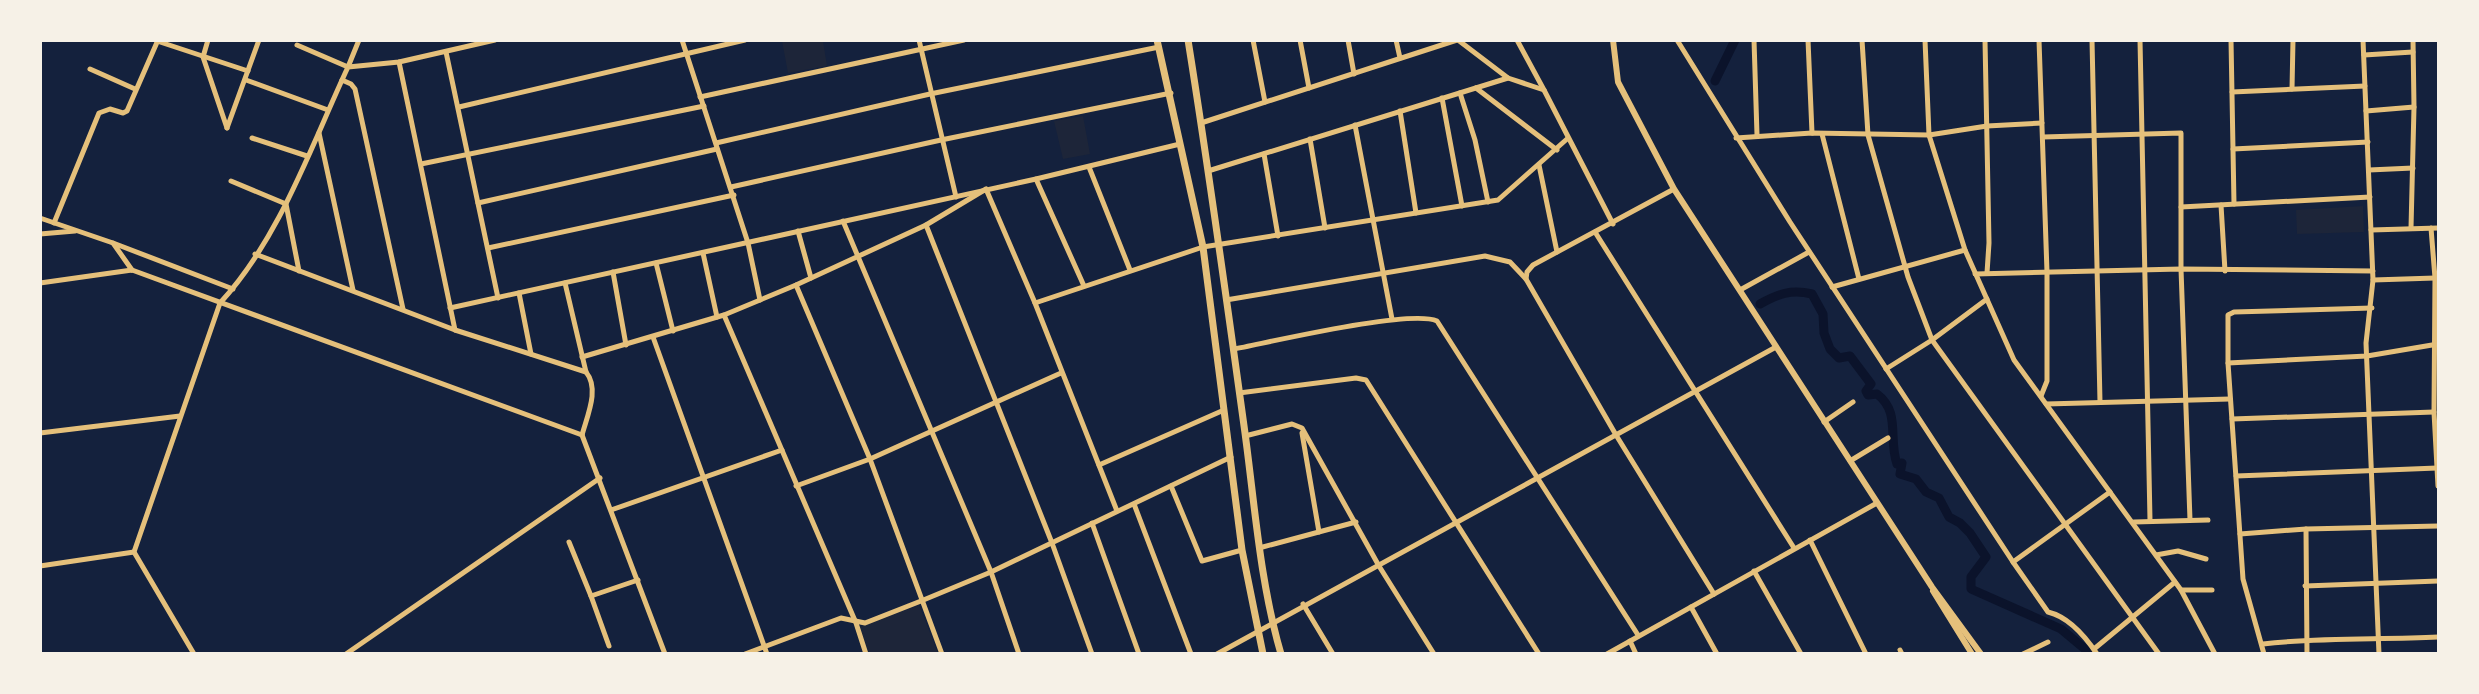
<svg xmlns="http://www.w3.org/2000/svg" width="2479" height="694" font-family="Barlow,sans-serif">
<rect width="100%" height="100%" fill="#14213d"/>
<g fill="#1d2539">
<polygon points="782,41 823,41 827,66 788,73"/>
<polygon points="1083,116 1090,154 1063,159 1054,121"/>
<polygon points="2363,206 2364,232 2297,234 2296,210"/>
<polygon points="919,605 938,653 869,653 860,627"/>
</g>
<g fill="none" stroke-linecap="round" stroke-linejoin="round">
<g stroke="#0b132b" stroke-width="9">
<polyline points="1715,81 1735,40"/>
<path d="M1760,304c18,-10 31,-15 52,-10l11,20 1,19 6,16 9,9 11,-2 21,28 -5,7 2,4 9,-1c24,18 11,45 20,70l5,-1 -2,11 16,5 10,13 13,6 10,19 11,6 10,10 16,24 -15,20v12l90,40 30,25"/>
</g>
<g stroke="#e5c07b" stroke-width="5">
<polyline points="208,40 203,57 227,128"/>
<polyline points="682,40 748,243 760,300"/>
<polyline points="919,40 956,197"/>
<polyline points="1253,40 1265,102"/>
<polyline points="1300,40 1309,88"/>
<polyline points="1348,40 1354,74"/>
<polyline points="1396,40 1400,58"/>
<polyline points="1458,40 1508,78 1544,90 1613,224"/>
<polyline points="1517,40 1544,90"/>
<path d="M1677,40l113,182 223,340 35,50c21,5 37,24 49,42"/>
<polyline points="1754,40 1757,135"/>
<polyline points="1808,40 1812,133"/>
<polyline points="1862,40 1868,135 1908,277 1932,340 2159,654"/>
<polyline points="1925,40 1929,135 1965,250 2014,360 2181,590 2215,654"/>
<polyline points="1985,40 1989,243 1987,273"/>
<polyline points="2039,40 2047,272 2047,381 2041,396"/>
<polyline points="2092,40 2100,402"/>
<polyline points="2140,40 2150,520"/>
<polyline points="2231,40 2234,204"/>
<polyline points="2363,40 2373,280 2366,343 2379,654"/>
<polyline points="157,41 248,71"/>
<polyline points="297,45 348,67 359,40"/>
<polyline points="446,52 498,298"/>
<polyline points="2364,55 2413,52"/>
<polyline points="399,62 455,330"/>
<polyline points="90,69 135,89"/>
<polyline points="246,80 328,110"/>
<polyline points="342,80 351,84 355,89 403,309"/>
<polyline points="1476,88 1557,150"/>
<polyline points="2292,89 2293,40"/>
<polyline points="2232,92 2365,86"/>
<polyline points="1460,93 1475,140 1488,202"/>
<polyline points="700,97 964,40"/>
<polyline points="1442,98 1462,206"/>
<polyline points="459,107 745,40"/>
<polyline points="1400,111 1416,213"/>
<polyline points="2366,111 2414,107"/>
<polyline points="1201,123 1457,40"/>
<polyline points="1355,125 1392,319"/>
<polyline points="227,128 259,40"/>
<polyline points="319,133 353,290"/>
<polyline points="1822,134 1859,279"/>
<polyline points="2043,137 2181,133 2181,269 2190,520"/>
<polyline points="252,138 307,156"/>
<polyline points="1736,138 1812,133 1929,135 1987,126 2042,123"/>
<polyline points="1310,139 1325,228"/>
<polyline points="716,143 930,94 1159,47"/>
<polyline points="2233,149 2368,142"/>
<polyline points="1264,154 1278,236"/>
<polyline points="421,164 704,106"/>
<polyline points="1539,165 1557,252"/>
<polyline points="1089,167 1130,270"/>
<polyline points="2369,170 2413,168"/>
<polyline points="1208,171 1508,78"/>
<polyline points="1036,179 1084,286"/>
<polyline points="231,181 286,204 299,271"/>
<polyline points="731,187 941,140 1171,93"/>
<polyline points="478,203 717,149"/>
<polyline points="2221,205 2225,271"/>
<polyline points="2181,207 2370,197"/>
<polyline points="40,218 113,243 132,270"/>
<polyline points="843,221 991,572 1019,654"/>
<polyline points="54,223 99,113 110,109 123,113 127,111 158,40"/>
<polyline points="2411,228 2414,107 2413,40"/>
<polyline points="2431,228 2435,278 2434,412 2438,486"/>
<polyline points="2371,230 2438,228"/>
<polyline points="798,231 811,278"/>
<polyline points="1595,232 1794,548"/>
<polyline points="40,234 75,231"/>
<polyline points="113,243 233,289"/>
<polyline points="488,248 734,195"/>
<polyline points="703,253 717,317"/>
<polyline points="255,254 455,330 586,372"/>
<polyline points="656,263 673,331"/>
<polyline points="613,272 626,345"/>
<polyline points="1975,274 2181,269 2373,271"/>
<polyline points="1526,279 1527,272 1533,265 1674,189"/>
<polyline points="2373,280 2435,278"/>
<polyline points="40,283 132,270 582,435"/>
<path d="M565,283l21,89c14,17 1,44 -4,63"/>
<polyline points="796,285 870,459 942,654"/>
<polyline points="1832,287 1965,250"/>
<polyline points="1740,290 1809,252"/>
<polyline points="519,293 531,354"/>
<polyline points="1226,300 1485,256 1510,262 1526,279 1616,435 1714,594"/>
<polyline points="1035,303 1203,247 1498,200 1567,139"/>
<polyline points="450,308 1036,179 1180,144"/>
<polyline points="724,315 856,623 866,654"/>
<polyline points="653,337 767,654"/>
<path d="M1234,349c37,-7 176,-40 203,-28l201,314"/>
<polyline points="582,357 724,315 796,285 926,225"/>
<polyline points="2228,363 2367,356 2438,344"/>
<polyline points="1886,369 1932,340 1987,299"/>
<polyline points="1239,393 1356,378 1366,380 1539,654"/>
<polyline points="2046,404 2230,399"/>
<polyline points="2232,419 2434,412"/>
<polyline points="1824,422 1853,402"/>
<polyline points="40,433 180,416"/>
<polyline points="1302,433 1319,532"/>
<polyline points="582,435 665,654"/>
<polyline points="1245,436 1292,424 1302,428 1379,566 1434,654"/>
<polyline points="1850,461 1888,438"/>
<polyline points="1099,465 1224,410"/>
<polyline points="2236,476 2437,468"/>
<polyline points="796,486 870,459 1061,373"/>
<polyline points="1171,486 1202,561 1242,550"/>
<polyline points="1134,504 1191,654"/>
<polyline points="611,510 782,450"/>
<polyline points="2134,522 2208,520"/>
<polyline points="1092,523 1139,654"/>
<polyline points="2306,529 2307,654"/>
<polyline points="2240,534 2306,529 2438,526"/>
<polyline points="1810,540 1866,654"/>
<polyline points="569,542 591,596"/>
<polyline points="1259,548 1356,522"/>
<polyline points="2156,555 2178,551 2206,559"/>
<polyline points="2013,562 2110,492"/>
<polyline points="40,566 134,552"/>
<polyline points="1754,571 1801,654"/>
<polyline points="2305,586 2438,581"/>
<polyline points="2181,590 2212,590"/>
<polyline points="1303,604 1333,654"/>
<polyline points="1691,607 1717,654"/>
<polyline points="1630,641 1636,654"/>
<path d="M2263,644c58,-7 117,-4 175,-7"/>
<polyline points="609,646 591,596 638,580"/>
<polyline points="2094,649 2175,582"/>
<polyline points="1900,650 1902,654"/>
<path d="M194,654l-60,-102 86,-249c60,-65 91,-157 128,-236l51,-5 96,-22"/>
<polyline points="346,654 600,478"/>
<polyline points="745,654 841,618 865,623 921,601 991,572 1231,457"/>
<polyline points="1092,654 1052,543 926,225 986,189 1035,303 1117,511"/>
<polyline points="1217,654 1776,347"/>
<polyline points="1607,654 1877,503"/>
<polyline points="2023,654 2048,642"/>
<polyline points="2264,654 2243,579 2228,363 2228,315 2234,312 2372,308"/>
</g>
<g stroke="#e5c07b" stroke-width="6">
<polyline points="1613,40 1618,82 1674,189 1932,587 1981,654"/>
<polyline points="1933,591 1972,654"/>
</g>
<g stroke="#e5c07b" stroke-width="7">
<polyline points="1157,40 1203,247 1242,550 1263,654"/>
<path d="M1188,40c21,131 39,262 57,393 10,74 15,149 36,221"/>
</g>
</g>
<rect width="2479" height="694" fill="none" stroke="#f6f1e7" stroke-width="84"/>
</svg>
